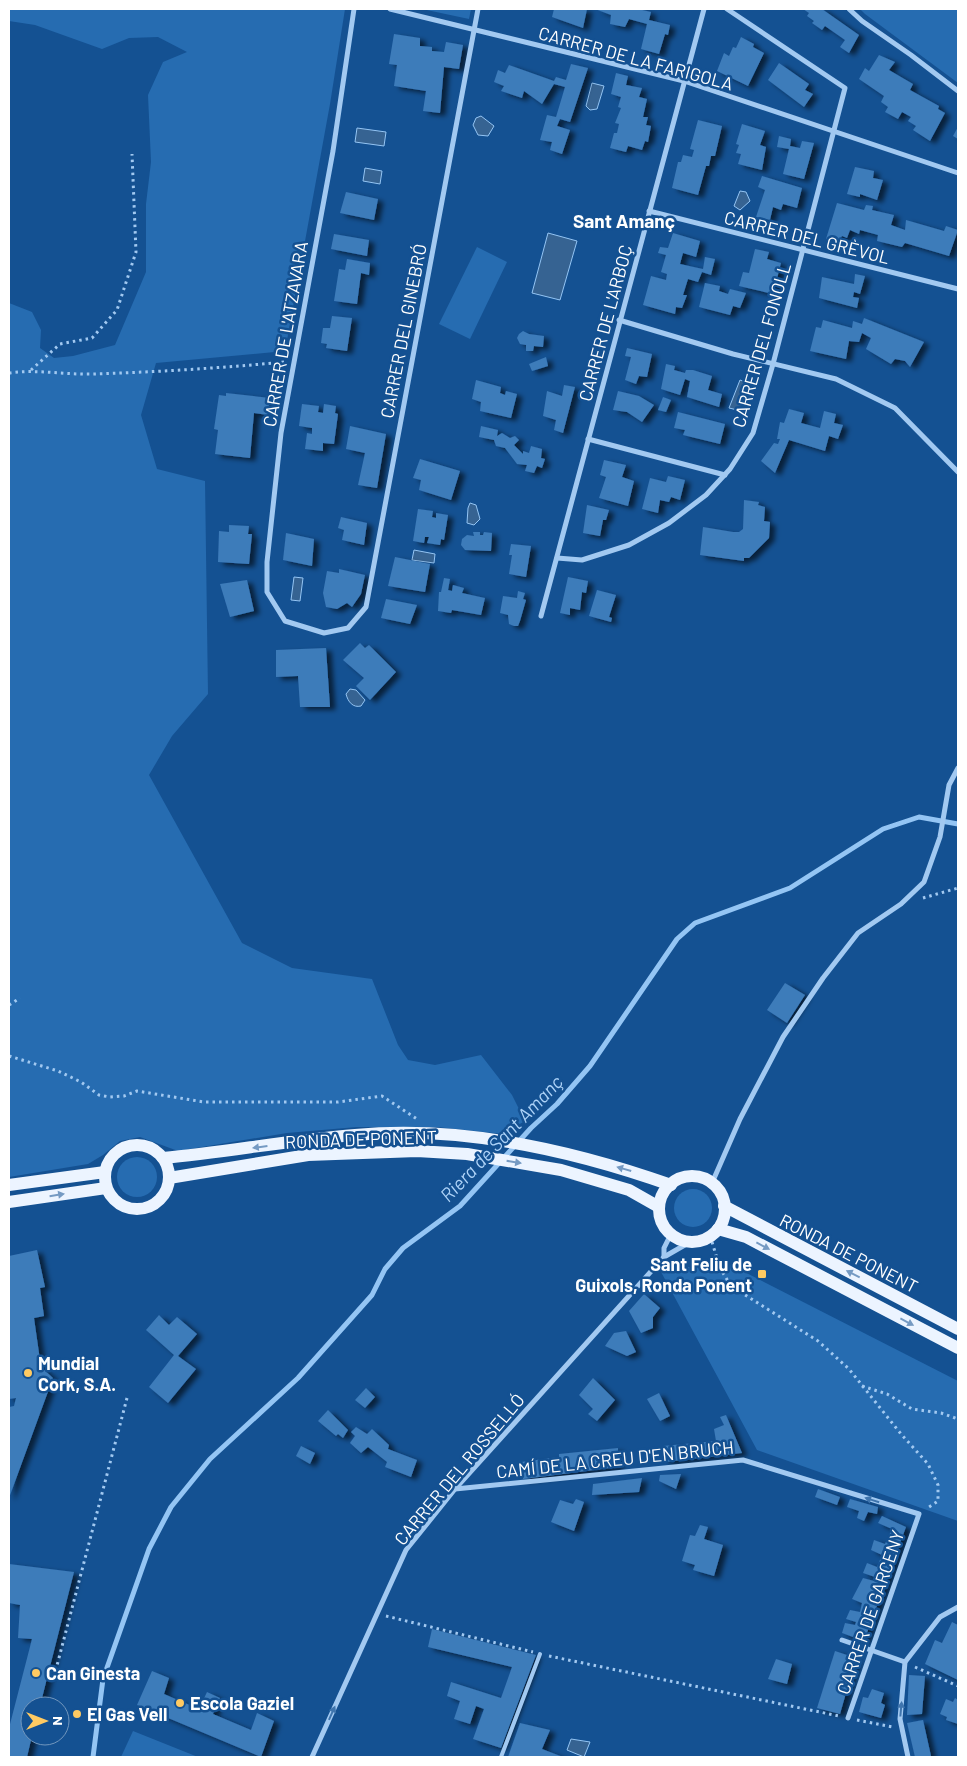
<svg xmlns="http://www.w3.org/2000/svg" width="967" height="1766" font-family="Barlow,sans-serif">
<defs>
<filter id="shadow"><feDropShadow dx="5.5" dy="3" stdDeviation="2.5" flood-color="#0009"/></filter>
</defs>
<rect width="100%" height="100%" fill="#145192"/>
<g fill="#266cb1">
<polygon points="9,9 345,9 330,104 285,351 156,363 141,415 157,469 205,481 208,694 172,736 149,775 242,943 292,968 372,979 398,1045 408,1060 435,1065 481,1055 512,1095 525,1121 503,1134 437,1127 357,1127 287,1133 178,1151 140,1137 120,1141 103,1155 88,1164 9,1177 9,303 32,312 41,330 40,348 54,358 73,356 115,345 146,272 146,204 151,162 148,95 163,62 187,52 158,37 129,38 102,49 35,25 9,21"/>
<polygon points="422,9 471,9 469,19"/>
<polygon points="860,9 958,9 958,83 865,14"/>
<polygon points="477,247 507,262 470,339 439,324"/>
<circle cx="137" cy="1177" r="20"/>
<circle cx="693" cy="1208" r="19"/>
<path d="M723,1261l235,120v140l-201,-71 -97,-180 6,-6c21,6 36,2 57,-3z"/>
<polygon points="133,1731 198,1757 121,1757"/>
</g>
<g fill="#366392" stroke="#94c5f4">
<polygon points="592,83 604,86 597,109 590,110 586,106"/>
<polygon points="481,116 494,126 488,136 478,135 473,125 476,118"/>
<polygon points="357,128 386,132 384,146 355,142"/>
<polygon points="365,168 382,171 380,184 363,181"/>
<polygon points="740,191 746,192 750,201 740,210 734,206"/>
<polygon points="548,233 577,241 560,300 532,293"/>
<polygon points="740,380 750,384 746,412 729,408"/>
<polygon points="470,503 476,505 480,519 474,525 467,523 468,508"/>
<polygon points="414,550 435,554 434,563 412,560"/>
<polygon points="294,577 303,578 300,601 291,600"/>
<path d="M350,689l6,1 9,10 -4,6c-8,2 -13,-4 -15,-12z"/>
<polygon points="571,1739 590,1742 584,1757 567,1750"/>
</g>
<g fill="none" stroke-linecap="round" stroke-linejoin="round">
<polyline stroke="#94c5f4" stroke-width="5" points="93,1757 103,1679 149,1549 171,1507 210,1459 298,1378 372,1295 385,1269 403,1248 460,1206 531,1128 557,1104 590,1066 677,939 695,923 790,888 883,829 919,817 958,824"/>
</g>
<g fill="#3d7bba" filter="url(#shadow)">
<polygon points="554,9 587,9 583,28 552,17"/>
<polygon points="595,9 638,9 651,12 649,20 670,25 668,35 665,34 659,54 641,49 647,24 629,19 625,27 610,24 611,15"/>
<polygon points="803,9 822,9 859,35 849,53 840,47 845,40 825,26 822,30 812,23 814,21 807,16 809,13"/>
<polygon points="394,34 420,38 420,46 432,47 432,51 444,52 446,42 463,45 459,69 444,67 440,113 423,111 426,91 394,86 397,65 389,64"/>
<polygon points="741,37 754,44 753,47 764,53 748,86 717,71 724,53 729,56 733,47 736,48"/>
<polygon points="879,55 895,62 889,70 913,84 910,90 939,106 938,109 945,113 930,141 913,130 916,126 908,121 911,117 902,112 898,119 885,112 888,107 881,102 884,96 859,79 865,68 869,71"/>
<polygon points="779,63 809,84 805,90 813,94 804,107 768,80"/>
<polygon points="571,64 588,68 570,122 560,119 557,126 570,130 562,154 550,150 552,142 540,140 547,115 556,117 565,87 554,84 542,104 524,91 522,98 501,91 504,86 494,82 498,70 505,73 509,65 554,81 556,77 566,80"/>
<polygon points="616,73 628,76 626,85 642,88 639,97 647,99 643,117 648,117 646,125 651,126 648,142 645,141 642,150 628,146 626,152 610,148 614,133 617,133 619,124 615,123 621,108 618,107 621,97 611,94"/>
<polygon points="698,120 722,126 715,156 711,156 709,166 706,166 698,195 672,188 678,162 681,162 683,155 692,157 694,150 690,149"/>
<polygon points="742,124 765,131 760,145 766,147 762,170 738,164 741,154 736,153 739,145 736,144"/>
<polygon points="958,127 958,139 953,136"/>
<polygon points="779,136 791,139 790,146 800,148 802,141 814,143 804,179 783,174 789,149 777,147"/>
<polygon points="855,167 874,171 873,178 883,180 877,200 860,194 860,197 847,194"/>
<polygon points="762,176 802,188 797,208 783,204 781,210 773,207 770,220 756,217 765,190 758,187"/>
<polygon points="346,192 378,199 374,220 340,213"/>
<polygon points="837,203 864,210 866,205 873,206 872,210 894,215 891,225 905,230 906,220 944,231 946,226 958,230 949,256 905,243 902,247 877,241 878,235 860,230 859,234 850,230 847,238 842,236 839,241 826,239"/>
<polygon points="673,233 700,241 696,257 683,253 680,264 703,269 705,257 715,259 711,275 702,272 698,282 688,279 683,295 687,295 682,308 676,307 675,314 643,305 651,276 666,280 667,274 661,272 666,255 658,253 660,247 668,248"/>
<polygon points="334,234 369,240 367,256 331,249"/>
<polygon points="755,249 769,252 767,259 781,263 773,294 739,286 743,272 749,273"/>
<polygon points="347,259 370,263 369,275 361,273 357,304 334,301 339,269 345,270"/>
<polygon points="855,274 865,276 860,294 854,292 853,297 859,298 857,308 819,298 822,277 854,284"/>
<polygon points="705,283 720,286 719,291 728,294 730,289 746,293 740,308 733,306 730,315 699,307"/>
<polygon points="332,316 352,318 347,351 326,348 327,344 321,343 323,328 330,328"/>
<polygon points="864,318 924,342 910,367 905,361 895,359 891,364 866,349 871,338 862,333 859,342 849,341 846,359 810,351 816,327 821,328 823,320 852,328 853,321 862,324"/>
<polygon points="523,331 529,334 544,336 543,347 534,346 533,351 526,351 526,345 520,344 517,338 519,334"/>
<polygon points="627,348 652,354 647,377 639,376 636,384 625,380 631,357 625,356"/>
<polygon points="546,357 548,366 532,371 529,364"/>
<polygon points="666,364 675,366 674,370 685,373 686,370 693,370 712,376 708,390 722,394 719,407 687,397 690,381 685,379 680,395 661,389"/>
<polygon points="476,380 501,387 500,393 505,395 506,391 517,394 511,418 480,411 481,402 472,399"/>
<polygon points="564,385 575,387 563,433 554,430 556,420 543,416 547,391 562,396"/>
<polygon points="618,391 639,396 654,405 642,422 627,412 613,410"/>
<polygon points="226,393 270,398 268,415 254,413 250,458 215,454 218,430 214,429 219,395 226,396"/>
<polygon points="663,397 671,400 666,412 658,410"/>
<polygon points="302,404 319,406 318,412 323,413 324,404 336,406 335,413 338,414 334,444 323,443 323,451 305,449 307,433 312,434 312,428 299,426"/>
<polygon points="789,409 804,413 801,423 820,428 824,411 836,414 834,423 843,425 838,439 829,436 825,451 789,440 775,473 761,461 774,443 778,444 780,439 777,439 780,422 784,423"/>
<polygon points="678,412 725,424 720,444 683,435 685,430 674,428"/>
<polygon points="350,426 386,434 377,488 358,485 365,453 346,449"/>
<polygon points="481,426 498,430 497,436 502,433 510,438 515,436 519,440 514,445 523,454 523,451 529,453 531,446 542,449 541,458 545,459 542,468 537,466 534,473 525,471 527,465 517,464 505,448 496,446 494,440 479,437"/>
<polygon points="420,459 460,471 451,500 419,490 421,480 413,478"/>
<polygon points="604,460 626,465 622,477 634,481 628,506 599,498 606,477 600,475"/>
<polygon points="668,476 685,480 680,500 671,497 669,502 660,500 658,513 642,509 650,478 666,482"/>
<polygon points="744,500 759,502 758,505 765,507 764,521 770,522 769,538 749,558 744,558 744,561 700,555 703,527 733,532 739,532 743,529"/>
<polygon points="587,505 609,510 606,520 603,520 600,536 583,533"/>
<polygon points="418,509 433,511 432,517 436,518 436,513 448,515 444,540 441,539 440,545 427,543 429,537 425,537 424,543 413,541"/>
<polygon points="341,517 367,523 364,545 342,540 344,530 338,528"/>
<polygon points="229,525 249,526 248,534 252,534 249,564 218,562 219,531 229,532"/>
<polygon points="473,532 480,532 480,535 483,535 484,532 492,533 491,551 465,550 461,545 462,539 467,535 474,536"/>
<polygon points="286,533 314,539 312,566 283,560"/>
<polygon points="511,544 531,546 526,577 509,574 512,555 509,555"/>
<polygon points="395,557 430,564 425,592 388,586"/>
<polygon points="339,569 365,575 361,594 352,607 347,603 337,609 326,607 323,593 327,571 339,573"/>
<polygon points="568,577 588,581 586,593 582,592 580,610 570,608 570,615 560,613"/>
<polygon points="444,578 450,579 448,590 452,591 453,585 464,588 462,593 485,598 481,615 452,610 451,613 438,611 439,592 441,592"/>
<polygon points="247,580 254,611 230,617 220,584"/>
<polygon points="597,590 616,595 609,617 612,618 611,622 589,616"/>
<polygon points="518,591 525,593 523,599 526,600 520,621 518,626 514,626 509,624 508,615 500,613 503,596 517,598"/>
<polygon points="386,599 417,605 410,624 381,618"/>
<polygon points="360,643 365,648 369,645 396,672 370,700 356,686 364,678 343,660"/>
<polygon points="326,648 330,707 300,707 298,676 276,677 276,650"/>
<polygon points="785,983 805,995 787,1023 767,1010"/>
<polygon points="37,1250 45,1287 40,1288 44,1316 34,1318 41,1367 53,1378 9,1498 9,1407 14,1406 16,1398 9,1399 9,1256"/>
<polygon points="644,1294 660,1308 653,1317 653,1328 641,1333 629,1311"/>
<polygon points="159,1315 169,1325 177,1317 197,1334 178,1356 196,1369 168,1403 149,1387 174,1355 146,1330"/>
<polygon points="626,1331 636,1352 627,1356 605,1346 614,1333"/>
<polygon points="593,1378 615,1400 597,1421 588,1414 593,1409 579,1395"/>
<polygon points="366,1388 375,1397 365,1408 355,1400"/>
<polygon points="659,1393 670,1416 660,1421 647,1399"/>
<polygon points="328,1410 348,1430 343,1438 338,1434 336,1436 318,1421"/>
<polygon points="726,1415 742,1453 665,1462 663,1446 716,1441 714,1429 724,1425 720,1417"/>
<polygon points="356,1427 367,1434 372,1429 389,1445 388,1449 417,1460 411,1477 385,1467 387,1462 368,1447 361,1453 350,1443 355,1436 351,1432"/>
<polygon points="301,1446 315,1453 310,1464 296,1456"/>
<polygon points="618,1448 618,1467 523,1479 521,1462 559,1457 559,1454"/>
<polygon points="681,1474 676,1489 659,1481 660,1475"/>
<polygon points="642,1478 639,1492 592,1495 593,1484"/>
<polygon points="818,1489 840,1497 837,1505 815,1497"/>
<polygon points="576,1499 584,1502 574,1531 551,1522 560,1500 573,1504"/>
<polygon points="850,1499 878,1507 877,1514 868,1512 864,1521 857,1518 859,1511 847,1507"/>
<polygon points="882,1516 906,1527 864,1641 842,1633 845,1623 855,1625 856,1622 846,1619 850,1610 860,1612 862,1603 852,1599 863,1578 874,1581 875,1577 863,1573 867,1563 877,1567 882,1555 871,1550 874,1540 885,1544 892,1529 878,1523"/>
<polygon points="700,1525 708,1527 704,1539 723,1545 714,1576 693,1570 695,1565 682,1561 690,1535 695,1536"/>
<polygon points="9,1564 74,1572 40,1706 30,1706 30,1736 32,1736 27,1757 9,1757 9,1728 32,1639 18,1638 20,1605 9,1603"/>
<polygon points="952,1622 958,1625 958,1680 925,1664 935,1640 942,1643"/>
<polygon points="432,1629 536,1655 501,1748 473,1739 484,1709 476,1706 470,1724 454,1719 460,1701 447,1696 451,1682 501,1698 512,1667 428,1647"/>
<polygon points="835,1651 856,1658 840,1714 817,1708"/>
<polygon points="776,1659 792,1664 787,1684 768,1679"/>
<polygon points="152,1671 169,1678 164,1694 199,1709 207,1692 220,1698 213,1714 251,1730 257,1713 274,1721 261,1757 137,1705"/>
<polygon points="909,1675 925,1676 922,1714 907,1715"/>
<polygon points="872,1689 884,1693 881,1703 885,1705 881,1718 859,1712 863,1697 868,1698"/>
<polygon points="955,1698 958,1700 958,1724 946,1720 947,1717 940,1714 946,1699 953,1702"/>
<polygon points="923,1720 931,1756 915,1757 907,1723"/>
<polygon points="520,1723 550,1730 542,1749 563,1757 508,1757"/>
</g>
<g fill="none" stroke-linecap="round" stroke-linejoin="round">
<g stroke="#a2c9f1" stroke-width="3" stroke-dasharray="2.5 4" stroke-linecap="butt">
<polyline points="31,370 60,344 92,338 117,310 136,252 132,154"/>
<path d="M9,373c28,-4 55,2 84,1 64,-2 128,-6 192,-12"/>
<polyline points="923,898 958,888"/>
<polyline points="9,1005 20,998"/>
<polyline points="9,1056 58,1071 81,1082 99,1095 110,1097 124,1096 137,1091 204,1102 338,1102 382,1096 417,1119"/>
<polyline points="712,1242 720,1268 731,1286 818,1341 849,1369 901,1434 928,1464 938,1485 938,1501 926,1509"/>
<polyline points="862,1386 887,1394 912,1409 941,1413 958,1419"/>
<polyline points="386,1616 533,1652"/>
<polyline points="549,1656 839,1716"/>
<polyline points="915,1667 958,1686"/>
<polyline points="54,1677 127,1398"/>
<polyline points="857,1720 893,1727"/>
</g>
<polyline stroke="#a2c9f1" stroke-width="4" points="501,1757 540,1654"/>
<g stroke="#a2c9f1" stroke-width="5">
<polyline points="354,9 333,151 281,433 267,562 267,592 285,621 324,633 348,628 366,607 478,9"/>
<polyline points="390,9 684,81 958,173"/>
<polyline points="849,9 862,21 911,55 958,91"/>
<polyline points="649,211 958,289"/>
<polyline points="619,320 733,354 836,379 895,408 958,472"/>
<polyline points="588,439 725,475"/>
<polyline points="557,558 582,560 629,545 669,523 706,495 730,469 753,433 773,364 845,88 727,9"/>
<polyline points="541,616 704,9"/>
<polyline points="712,1183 740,1119 783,1037 823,978 858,933 901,904 924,882 940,837 949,785 958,768"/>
<polyline points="664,1257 664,1248 671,1234"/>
<polyline points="455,1489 743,1460 919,1514 848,1718"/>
<polyline points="842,1640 905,1662"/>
<polyline points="312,1757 406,1550 455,1489 664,1257 690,1242"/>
<polyline points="908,1757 900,1719 905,1662 940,1617 958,1607"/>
</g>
<g stroke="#ecf4ff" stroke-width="12">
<circle cx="137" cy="1177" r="32"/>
<path d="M163,1158c64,-6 127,-18 192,-23 105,-10 217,15 316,50"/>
<circle cx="692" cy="1209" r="33"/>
<polyline points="169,1178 308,1155 417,1151 467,1154 561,1170 629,1190 659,1207"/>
<polyline points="9,1185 105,1172"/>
<polyline points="9,1202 106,1188"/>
<polyline points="724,1206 958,1329"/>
<polyline points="718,1229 746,1237 958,1348"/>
</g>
</g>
<defs><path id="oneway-solid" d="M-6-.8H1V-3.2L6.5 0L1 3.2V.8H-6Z" transform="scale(1.25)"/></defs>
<g fill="#759ac3">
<use href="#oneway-solid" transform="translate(260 1147) rotate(173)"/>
<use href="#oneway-solid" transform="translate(514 1162) rotate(9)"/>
<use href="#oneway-solid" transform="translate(624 1169) rotate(-164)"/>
<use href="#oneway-solid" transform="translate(57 1195) rotate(-9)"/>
<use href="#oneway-solid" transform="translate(763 1246) rotate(28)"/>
<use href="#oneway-solid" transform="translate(853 1274) rotate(-153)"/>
<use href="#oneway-solid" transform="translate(907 1322) rotate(28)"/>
</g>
<g fill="#3f75ae">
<use href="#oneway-solid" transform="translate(872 1500) rotate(-163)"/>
<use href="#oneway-solid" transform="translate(901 1709) rotate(-85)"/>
<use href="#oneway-solid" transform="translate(332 1713) rotate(-66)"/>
</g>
<g fill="#ffca62" stroke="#145192" stroke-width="2">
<rect x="757" y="1269" width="10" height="10" rx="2.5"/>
<circle cx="28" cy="1373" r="5"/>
<circle cx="36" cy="1673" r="5"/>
<circle cx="180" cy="1703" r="5"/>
<circle cx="77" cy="1714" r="5"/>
</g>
<g text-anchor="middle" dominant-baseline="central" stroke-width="5" stroke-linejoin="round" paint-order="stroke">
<g font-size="18" fill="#fff" stroke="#145192">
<text transform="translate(636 58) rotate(15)">CARRER DE LA FARIGOLA</text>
<text transform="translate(807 237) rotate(14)">CARRER DEL GRÈVOL</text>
<text transform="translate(605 323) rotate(-75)">CARRER DE L'ARBOÇ</text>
<text transform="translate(403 331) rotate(-79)">CARRER DEL GINEBRÓ</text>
<text transform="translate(285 334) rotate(-80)">CARRER DE L'ATZAVARA</text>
<text transform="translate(761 345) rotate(-74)">CARRER DEL FONOLL</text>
<text transform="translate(361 1139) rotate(-2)">RONDA DE PONENT</text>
<text transform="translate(849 1253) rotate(27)">RONDA DE PONENT</text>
<text transform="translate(615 1459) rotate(-6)">CAMÍ DE LA CREU D'EN BRUCH</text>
<text transform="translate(459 1469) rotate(-50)">CARRER DEL ROSSELLÓ</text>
<text transform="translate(870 1612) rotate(-71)">CARRER DE GARCENY</text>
</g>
<g font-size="18" font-weight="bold" fill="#fff" stroke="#145192" text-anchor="start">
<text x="752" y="1264" text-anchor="end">Sant Feliu de<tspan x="752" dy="21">Guixols, Ronda Ponent</tspan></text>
<text x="38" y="1363">Mundial<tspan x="38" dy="21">Cork, S.A.</tspan></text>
<text x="46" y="1673">Can Ginesta</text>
<text x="190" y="1703">Escola Gaziel</text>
<text x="87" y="1714">El Gas Vell</text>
</g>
<g font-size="19" font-weight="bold" fill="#fff" stroke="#145192">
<text x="624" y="220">Sant Amanç</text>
</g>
<g font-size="19" font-style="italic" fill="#aed3f8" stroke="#145192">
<text transform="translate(501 1138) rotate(-46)">Riera de Sant Amanç</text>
</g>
</g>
<rect width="967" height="1766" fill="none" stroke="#ffffff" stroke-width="20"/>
<g transform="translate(45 1721) rotate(90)"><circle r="24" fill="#145192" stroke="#7297be"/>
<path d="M0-4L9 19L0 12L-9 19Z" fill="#ffca62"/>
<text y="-8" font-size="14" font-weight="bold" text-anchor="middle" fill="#ffffff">N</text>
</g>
</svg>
